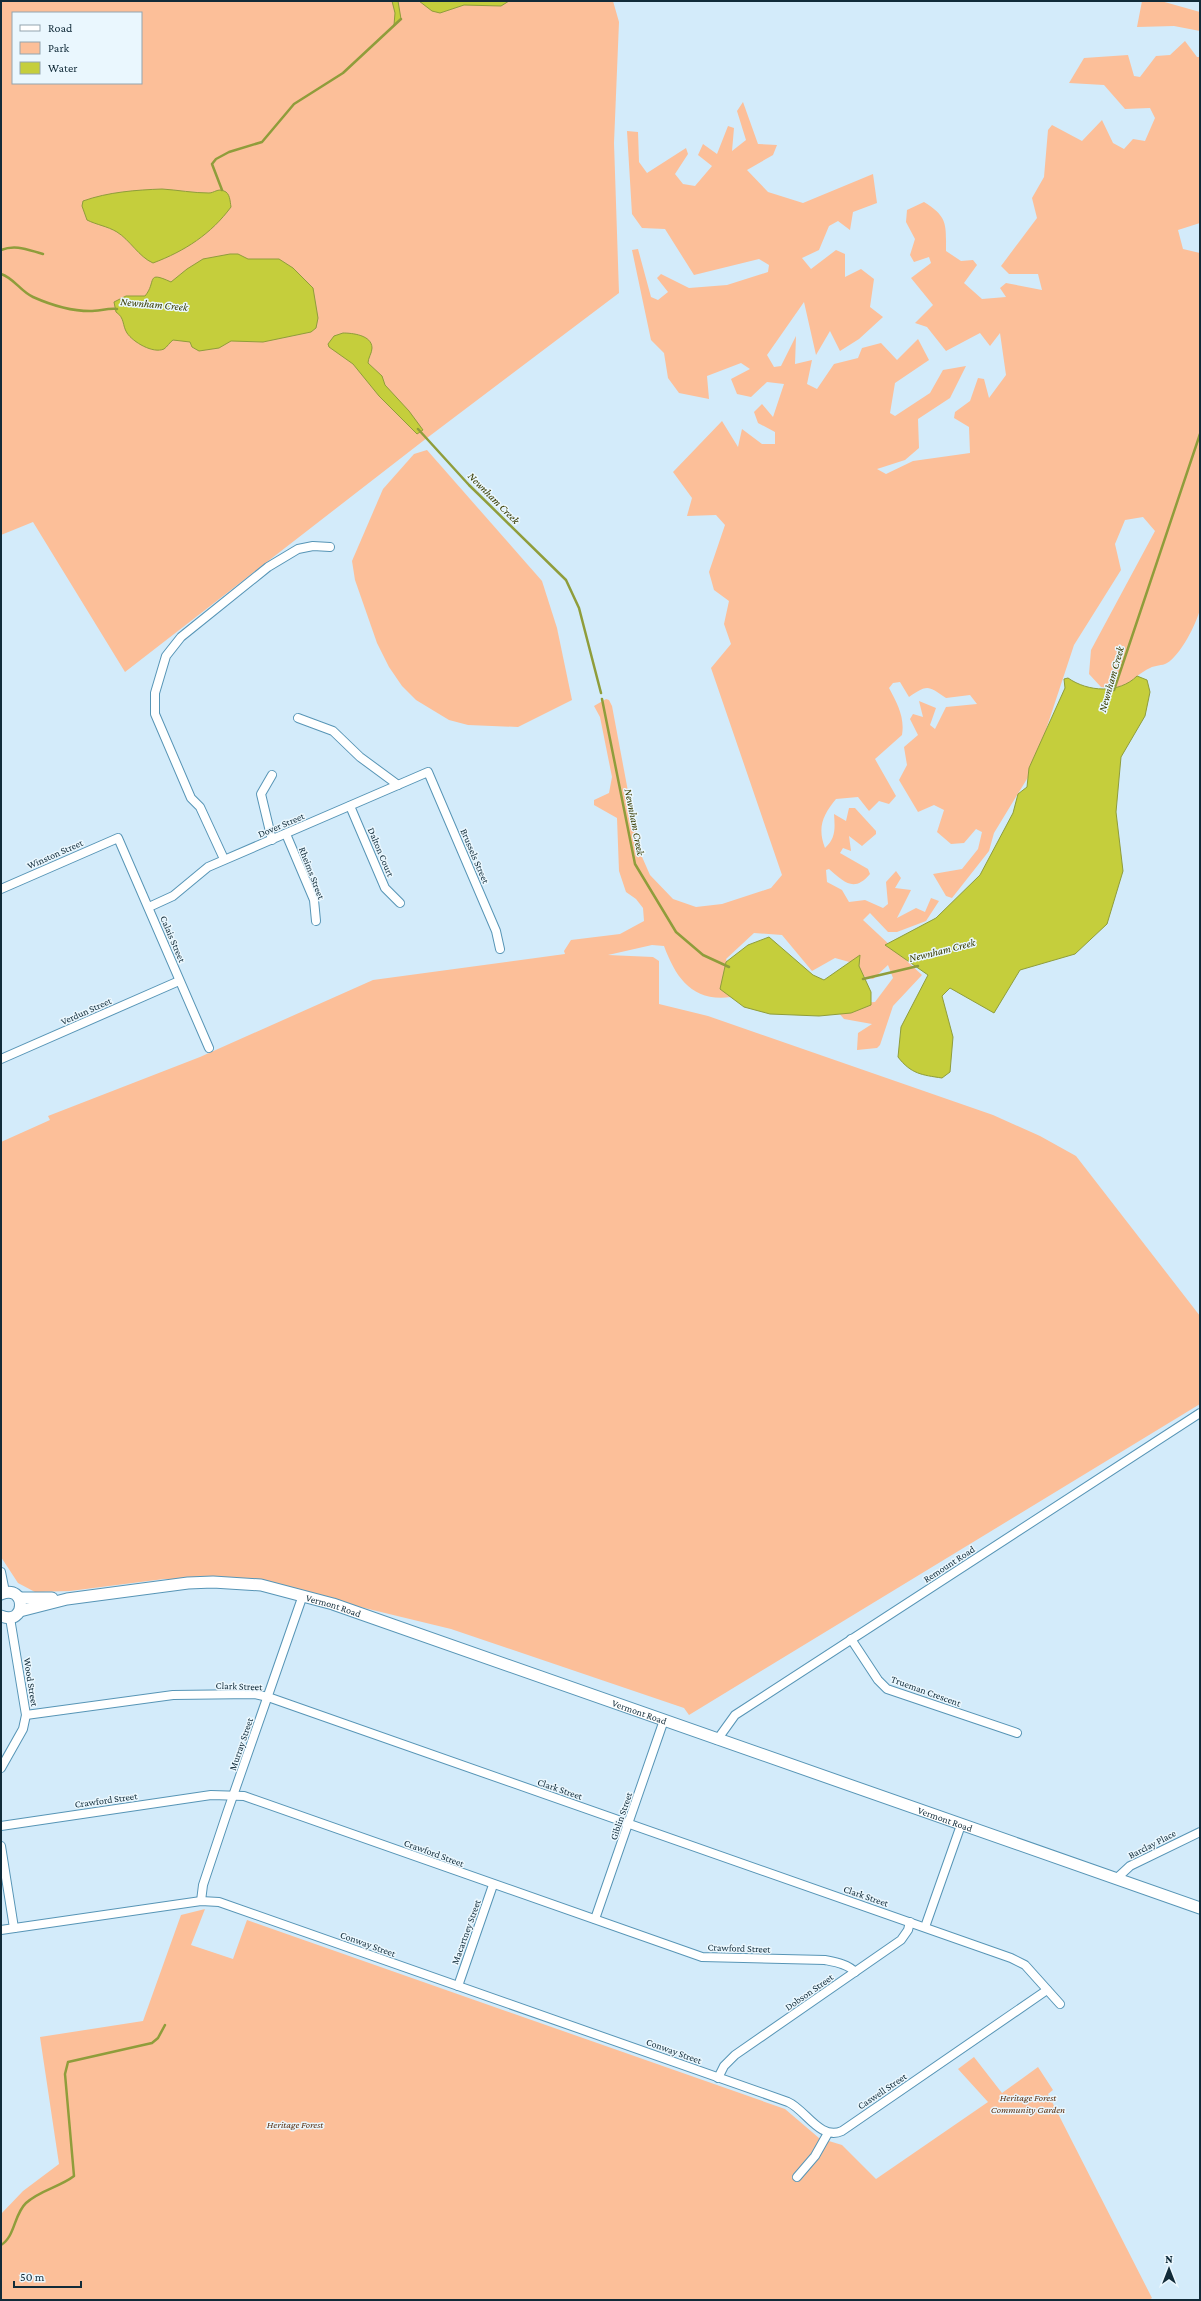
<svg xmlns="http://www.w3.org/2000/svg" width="1201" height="2301" font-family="'Crimson Pro',serif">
<rect width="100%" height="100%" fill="#d3ebfa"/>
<g fill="#fcbf99" fill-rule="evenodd">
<path d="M1,1h612l6,21 -5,121 5,150 -196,148 -298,231 -92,-150 -32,13zM13,13h128v70h-128z"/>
<polygon points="1142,1 1161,1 1200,12 1200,31 1174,26 1137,27"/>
<path d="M1185,41l12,16h3v166l-22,7 5,19 17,4v356c-3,14 -20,47 -33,54 -5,3 -12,2 -17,5 -23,11 -16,22 -49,19l-12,-13 2,-24 64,-119 -12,-14 -18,3 -10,24 6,26 -47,75 -41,124 -39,64 -5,18 -37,47 -6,-2 -13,-22 29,-5 16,-20 4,-17 -6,-3 -12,14 -13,1 -14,-12 7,-22 -10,-5 -16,7 -19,-32 8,-15 -3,-18 14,-12 -8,-16 3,-5 10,3 -4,-16 17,7 -6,17 5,4 11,-22 31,-3 -7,-9 -24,3c-18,-12 -18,-14 -37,-1l-9,-15 -7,1 -4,5c8,15 16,29 13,47l-27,24 21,37 -7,8 -10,-3 -10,10 -11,-14 -22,2c-13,16 -19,28 -11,49 11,-10 10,-20 9,-34l12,7 3,-13h6l21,23v3l-14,12 -13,-10 2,15 -8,-3 -3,5 28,16 2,5c-16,19 -26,8 -41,-5l-3,1 1,12 15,8 7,12 16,-2 18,8 5,-4 -2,-22 10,-11 5,7 -6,10 16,2 -14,28 19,-10 9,4 6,-14 8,3 -13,20 -29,11h-9l-18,-19 -7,7 59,55 -29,31 -13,39 -3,3 -20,2 1,-17 14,-9 -28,-5 -7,-8 5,-7 33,-2 18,-24 -5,-13 -15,14 -14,-4 -6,-12 -18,-5 -23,13 -30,-36 -28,-2 -28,26 8,22 -3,16c-39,5 -55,-19 -67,-51l-12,-1 -44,10 45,2 6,4v43l49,12 285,99 47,21 36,20 124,160v88l-511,311 -5,-7 -233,-79 -202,-49 -85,-1 -94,12 -35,1 -17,-9 -17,-26v-415l49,-22 -2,-4 152,-59 173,-77 192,-26 -1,-3 7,-11 49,-6 24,-13 -1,-13 -7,-9 -10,-7 -7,-21 -2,-53 -23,-13v-5l15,-7 3,-16 -12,-60 -6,-11 12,-7 3,1 3,6 27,144 11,25 23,24 23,8 26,-3 49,-16 11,-13 -71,-207 20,-24 -7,-20 5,-23 -15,-11 -5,-18 16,-47 -9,-10 -29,1 5,-18 -19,-26 49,-51 16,26 4,-18 20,15h13v-12l-17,-9 -4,-11 8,-8 11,13 11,-33 -17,-2 -16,15 -14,-3 -6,-15 19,-10 -9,-6 -34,13 2,23 -30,-6 -11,-15 -4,-25 -13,-13 -19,-90 6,-1 13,48 7,3 10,-8 -11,-14 4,-4 28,14 38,-3 41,-13 1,-7 -10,-6 -65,16 -29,-46 -23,-1 -10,-14 -5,-83 11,1 1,30 8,11 39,-25 2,6 -13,20 8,10 12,2 17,-20 -14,-11 5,-11 14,10 11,-28 6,2 -2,23 14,-11 -9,-29 6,-9 15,42 19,1 -4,10 -26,15 21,22 35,11 70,-29 4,29 -24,9 -3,18 -12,-9 -9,5 -10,24 -17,8 9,11 25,-19 9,4v23l16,-8 13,10 -4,28 13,10 -24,22 -19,12 -10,-20 -14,24 -12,-53 -37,53 7,12 7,-1 15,-30 -1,28 17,-4 -5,24 10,5 17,-25 24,-6 4,-10 19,-5 16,17 21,-21 11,21 -34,23 -5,30 5,3 35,-23 13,-23 23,-4 -16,32 -32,21 1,29 -14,12 -28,9 9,5 27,-13 57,-8 -1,-26 -15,-9 1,-6 15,-11 8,-23 6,1 5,19 17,-23 -6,-42 -10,13 -10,-13 -34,18 -19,-24 -12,-4 18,-18 -22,-27 20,-15 -2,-6 -15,5 -4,-7 5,-16 -9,-17 1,-12 17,-8c24,15 22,22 22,49l15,10 12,-1 4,5 -13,18 18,16 24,-2 -6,-9 6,-5 36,7 -4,-16h-29l-8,-8 36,-48 -5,-20 12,-21 4,-47 4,-5 30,16 20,-21 11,23 11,6 9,-10 12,2 10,-23 -5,-10 -25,1 -21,-24 -35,-2 15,-25 44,-3 6,21 6,1 16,-21 14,-1z"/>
<polygon points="427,450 542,581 557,628 572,700 518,727 468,725 449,720 416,700 402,686 389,667 377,643 355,580 352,561 383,489 414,454"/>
<polygon points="205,1909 191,1945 233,1959 247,1920 785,2109 819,2138 842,2145 876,2179 988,2102 958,2069 974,2057 1002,2093 1038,2067 1053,2090 1048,2094 1152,2298 1149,2300 1,2300 1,2214 23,2191 59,2164 40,2037 143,2021 181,1915"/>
</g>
<g fill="#c5ce3c" stroke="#8f9d3b">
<polygon points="392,1 398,1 401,19 394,25 395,13"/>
<polygon points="419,1 509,1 501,6 464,5 440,13 432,11"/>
<path d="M162,189c16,1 31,4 47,4 5,0 9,-5 15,-2 6,2 6,10 7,16 -20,27 -46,44 -78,56 -14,-6 -23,-23 -36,-31 -10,-6 -20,-7 -30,-12l-5,-14 1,-5c25,-9 53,-11 79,-12z"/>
<path d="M230,254h8l10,5h31l14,9 20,20 5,30 -2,10 -5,4 -48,10 -32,-1 -12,7 -20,3 -7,-4 -2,-5 -17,-2c-3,2 -6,7 -9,9 -11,5 -31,-7 -37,-16 -5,-8 -2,-15 -11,-21l-2,-10 12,-6h19c12,-14 0,-26 26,-14l16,-13 16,-10z"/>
<path d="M343,333c9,0 29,2 29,15 0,5 -4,10 -4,15l14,13 3,9 24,26 14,19 -6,4 -38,-38 -26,-32 -24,-17 -1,-3 6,-8z"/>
<path d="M1137,676l10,4 3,12 -5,24 -24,41 -5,55 7,59 -16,53 -32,30 -55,16 -26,43 -44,-25 -8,8 11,41 -3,35 -8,6c-20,-3 -31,-4 -44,-21l3,-30 27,-52 -43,-30 51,-27 44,-43 33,-62 5,-19 9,-7 2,-19 36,-80 -1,-9 4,-1c20,14 51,16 69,-2z"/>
<polygon points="769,937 813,975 824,980 860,955 859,966 871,992 871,1005 851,1013 819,1016 770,1014 744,1007 720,989 726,962 748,945"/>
</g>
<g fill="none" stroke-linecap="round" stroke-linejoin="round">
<g stroke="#8f9d3b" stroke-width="2.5">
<polyline points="222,190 212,164 216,159 229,152 262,142 294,104 343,73 401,19"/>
<path d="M1,250c15,-6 27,0 42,4"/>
<path d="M1,274c13,4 19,17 32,23 18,8 37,14 57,14 9,0 18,-3 27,-2"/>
<polyline points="418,429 469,485 566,580 579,608 601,693"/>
<polyline points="1114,690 1200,434"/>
<polyline points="602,699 635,864 676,932 703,955 729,967"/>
<polyline points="863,979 918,966"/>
<path d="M1,2245c14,-8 13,-31 25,-42 14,-13 34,-16 48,-27l-9,-102 3,-12 84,-19 6,-5 7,-13"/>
</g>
<g stroke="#5795b6" stroke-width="10">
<g id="street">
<polyline points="298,718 333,731 360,757 398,785"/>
<polyline points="350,806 385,888 400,903"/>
<polyline points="286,834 314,900 316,921"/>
<polyline points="272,840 261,794 272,775"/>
<polyline points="224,859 200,807 191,798 155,714 155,693 166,656 181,637 268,567 298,549 313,546 330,547"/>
<polyline points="1,889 118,838 209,1048"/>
<polyline points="149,907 173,896 208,867 428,772 496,931 500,949"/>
<polyline points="1,1059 179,981"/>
<polyline points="1,1572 5,1592"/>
<polyline points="851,1639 878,1680 887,1689 1017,1733"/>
<polyline points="26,1715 173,1695 254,1694 268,1697 1011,1958 1025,1965 1060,2004"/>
<polyline points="717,1740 735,1715 1200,1413"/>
<polyline points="1,1768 23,1729 26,1715 10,1618"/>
<path d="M1,1826l210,-31 33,1 458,161 123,3c10,2 23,4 30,12"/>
<polyline points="1,1846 14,1928"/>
<polyline points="1116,1879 1130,1866 1200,1832"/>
<polyline points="201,1901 203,1885 227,1813 303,1595"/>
<polyline points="595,1919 664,1720"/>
<polyline points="925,1927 961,1825"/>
<path d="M1,1930l200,-29 18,1 569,200c17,7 32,39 54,29l205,-141"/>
<polyline points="458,1986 493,1885"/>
<polyline points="718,2078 724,2066 735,2055 901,1940 908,1930 910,1922"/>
<polyline points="797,2177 815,2156 828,2133"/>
</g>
</g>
<g stroke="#5795b6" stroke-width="13">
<g id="secondary">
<path d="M1,1594c26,-11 26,33 0,22"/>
<polyline points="19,1598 52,1598"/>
<path id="s1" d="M20,1611l47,-12 121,-16 25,-1 48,3 72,19 867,304"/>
</g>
</g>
<use href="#street" stroke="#fff" stroke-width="8"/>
<use href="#secondary" stroke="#fff" stroke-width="11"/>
</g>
<g text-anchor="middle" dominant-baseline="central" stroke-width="3" stroke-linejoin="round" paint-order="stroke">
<g font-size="10" fill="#112b39" stroke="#eaf7fe">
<text transform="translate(281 825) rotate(-23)">Dover Street</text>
<text transform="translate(381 852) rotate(67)">Dalton Court</text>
<text transform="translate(55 854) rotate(-24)">Winston Street</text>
<text transform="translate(475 856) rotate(67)">Brussels Street</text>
<text transform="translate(312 873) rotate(69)">Rheims Street</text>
<text transform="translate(173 939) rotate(67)">Calais Street</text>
<text transform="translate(86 1011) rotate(-24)">Verdun Street</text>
<text transform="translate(949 1564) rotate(-33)">Remount Road</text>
<text stroke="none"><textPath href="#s1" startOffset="319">Vermont Road</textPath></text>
<text transform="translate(31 1682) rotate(81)">Wood Street</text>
<text transform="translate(239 1686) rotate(2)">Clark Street</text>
<text transform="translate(926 1691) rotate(20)">Trueman Crescent</text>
<text stroke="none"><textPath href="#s1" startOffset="643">Vermont Road</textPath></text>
<text transform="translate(241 1744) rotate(-71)">Murray Street</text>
<text transform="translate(560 1789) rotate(19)">Clark Street</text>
<text transform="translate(106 1800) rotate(-8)">Crawford Street</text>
<text transform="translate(621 1816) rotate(-71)">Giblin Street</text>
<text stroke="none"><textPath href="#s1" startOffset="967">Vermont Road</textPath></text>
<text transform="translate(1152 1844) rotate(-27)">Barclay Place</text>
<text transform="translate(434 1853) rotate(20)">Crawford Street</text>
<text transform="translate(866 1896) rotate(19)">Clark Street</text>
<text transform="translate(466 1932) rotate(-70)">Macartney Street</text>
<text transform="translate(368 1944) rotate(20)">Conway Street</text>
<text transform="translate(739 1948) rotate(2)">Crawford Street</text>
<text transform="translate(809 1992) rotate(-35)">Dobson Street</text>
<text transform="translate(674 2051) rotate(20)">Conway Street</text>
<text transform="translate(882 2091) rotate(-34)">Caswell Street</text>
</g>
<g font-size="10" font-style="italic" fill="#5b3010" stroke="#eaf7fe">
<text x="1028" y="2097">Heritage Forest<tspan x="1028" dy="12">Community Garden</tspan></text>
<text x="295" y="2124">Heritage Forest</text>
</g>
<g font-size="11" font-style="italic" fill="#393c00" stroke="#eaf7fe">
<text transform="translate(154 304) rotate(5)">Newnham Creek</text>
<text transform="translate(494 498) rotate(45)">Newnham Creek</text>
<text transform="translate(1111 679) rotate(-74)">Newnham Creek</text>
<text transform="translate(635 822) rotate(79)">Newnham Creek</text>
<text transform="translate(942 950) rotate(-14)">Newnham Creek</text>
</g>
</g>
<rect width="1201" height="2301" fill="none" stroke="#112b39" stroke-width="4"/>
<rect x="12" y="12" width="130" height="72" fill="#eaf7fe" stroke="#93a5af"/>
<rect x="20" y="25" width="20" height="6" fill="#ffffff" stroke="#93a5af"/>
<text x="48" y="32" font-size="12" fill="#112b39">Road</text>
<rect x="20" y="42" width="20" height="12" fill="#fcbf99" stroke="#93a5af"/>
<text x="48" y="52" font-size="12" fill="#112b39">Park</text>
<rect x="20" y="62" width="20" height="12" fill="#c5ce3c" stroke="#93a5af"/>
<text x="48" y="72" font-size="12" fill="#112b39">Water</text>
<g transform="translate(1169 2269)" stroke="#eaf7fe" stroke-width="3" paint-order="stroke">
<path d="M0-3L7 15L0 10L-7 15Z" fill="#112b39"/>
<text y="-6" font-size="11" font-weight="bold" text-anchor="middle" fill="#112b39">N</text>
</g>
<path d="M14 2281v6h67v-6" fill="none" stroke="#112b39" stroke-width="2"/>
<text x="20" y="2281" font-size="12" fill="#112b39" stroke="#eaf7fe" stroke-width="3" paint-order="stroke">50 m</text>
</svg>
